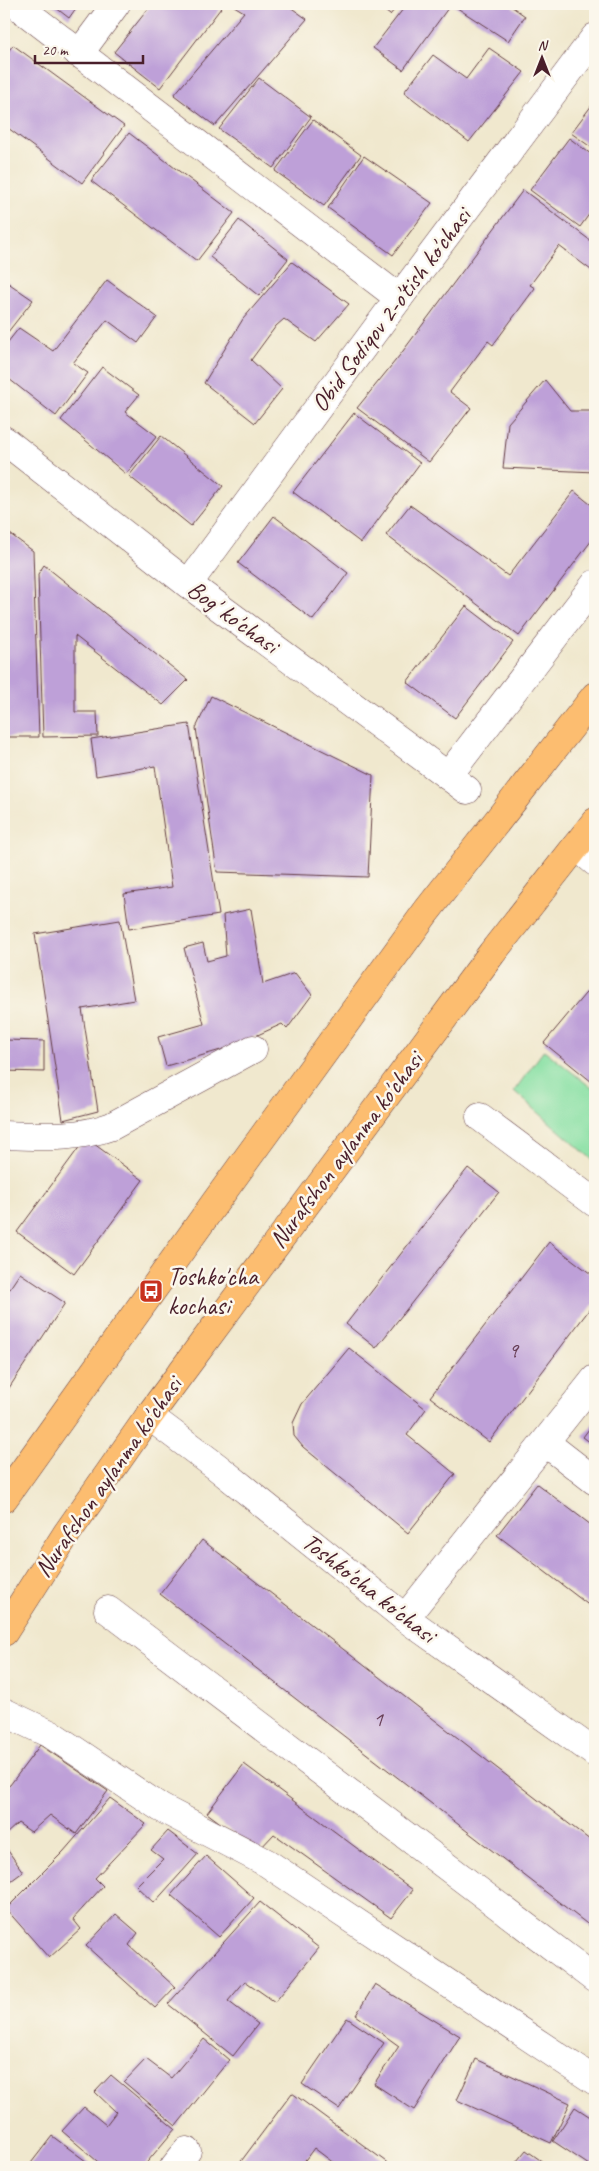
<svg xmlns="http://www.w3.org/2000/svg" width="599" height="2171" font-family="Caveat,sans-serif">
<rect width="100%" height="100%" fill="#fbf7ec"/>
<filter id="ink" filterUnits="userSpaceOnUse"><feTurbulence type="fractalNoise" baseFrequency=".02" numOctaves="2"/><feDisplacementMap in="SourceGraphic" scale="10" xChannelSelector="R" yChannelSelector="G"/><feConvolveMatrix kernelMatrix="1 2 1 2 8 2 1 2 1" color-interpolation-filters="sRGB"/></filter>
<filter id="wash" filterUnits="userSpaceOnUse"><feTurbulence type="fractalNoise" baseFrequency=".0096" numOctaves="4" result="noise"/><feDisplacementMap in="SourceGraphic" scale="20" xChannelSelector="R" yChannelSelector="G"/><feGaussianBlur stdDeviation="1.12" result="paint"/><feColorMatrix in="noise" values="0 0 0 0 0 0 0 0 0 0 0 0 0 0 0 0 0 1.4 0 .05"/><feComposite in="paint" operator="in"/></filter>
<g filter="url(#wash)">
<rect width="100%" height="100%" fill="#f0e8ce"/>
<polygon fill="#89e0a4" stroke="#6a8068" points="544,1050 592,1088 595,1085 595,1162 514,1091"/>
<g id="blocks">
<g fill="#bea0d8">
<polygon points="51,4 79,4 69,18"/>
<polygon points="152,4 224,4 160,88 114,52"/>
<polygon points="231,4 286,4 307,19 215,126 174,95 244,12"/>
<polygon points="376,4 399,4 390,15"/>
<polygon points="407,4 508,4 525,16 508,41 451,4 403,70 373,48"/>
<polygon points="13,45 124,126 82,183 4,125 4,57"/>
<polygon points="489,48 524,72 469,142 404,92 433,55 466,79"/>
<polygon points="259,78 311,117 273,168 219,129"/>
<polygon points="595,101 595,150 571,133"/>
<polygon points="313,120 361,155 324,206 275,171"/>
<polygon points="129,133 234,213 197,261 91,181"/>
<polygon points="569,138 595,157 595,206 580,227 530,190"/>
<polygon points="364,156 432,203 393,255 328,208"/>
<polygon points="523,190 595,244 595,273 559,246 530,285 535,288 493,345 488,341 450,392 471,408 429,462 357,408 400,355"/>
<polygon points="239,220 288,259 259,296 210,257"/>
<polygon points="292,262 349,304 316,342 284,319 276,326 251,360 282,389 255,423 204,383 243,319"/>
<polygon points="4,280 33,300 4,337"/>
<polygon points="107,280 157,317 138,343 107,320 73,363 88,373 56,416 4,375 4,347 19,328 53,351"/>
<polygon points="102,367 139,395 125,412 157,436 126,474 61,420"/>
<polygon points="545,380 570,411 595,411 595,472 503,468 508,423"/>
<polygon points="354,413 420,463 361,543 293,492"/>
<polygon points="161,436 223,486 191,526 129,476"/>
<polygon points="574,491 595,508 595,536 519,636 386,535 410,505 508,576"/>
<polygon points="274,516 348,573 313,620 238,563"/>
<polygon points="6,531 33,551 39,737 4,737 4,534"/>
<polygon points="44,565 188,680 163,705 75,636 75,712 97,712 98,736 43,737 38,574"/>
<polygon points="466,606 513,642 455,718 407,682"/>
<polygon points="211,696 373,775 368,877 217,872 196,728"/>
<polygon points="189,724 219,915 129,929 124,894 172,887 155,766 96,776 91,739"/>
<polygon points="251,909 263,984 295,973 312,995 287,1029 282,1024 231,1047 166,1066 158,1037 204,1024 184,948 203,943 207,961 226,956 223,915"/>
<polygon points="120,920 134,1000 82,1009 98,1111 63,1120 35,934"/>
<polygon points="595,982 595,1078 592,1082 544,1043"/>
<polygon points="4,1040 44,1041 44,1072 4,1071"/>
<polygon points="86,1138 143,1180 74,1274 17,1232"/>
<polygon points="468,1168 499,1192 376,1348 346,1324"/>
<polygon points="549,1242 595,1277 595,1302 489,1442 430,1397"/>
<polygon points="20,1273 65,1303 7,1391 4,1389 4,1297"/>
<polygon points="349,1348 426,1409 407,1435 455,1474 408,1533 303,1447 294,1436 293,1423 302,1404"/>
<polygon points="595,1421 595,1446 583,1437"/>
<polygon points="537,1484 595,1528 595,1610 497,1535"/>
<polygon points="202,1540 595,1844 595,1930 160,1594"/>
<polygon points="40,1745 108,1791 76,1834 50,1815 31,1832 18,1823 4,1836 4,1789 10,1785"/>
<polygon points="244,1764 413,1890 391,1918 274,1834 258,1851 207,1813"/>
<polygon points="110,1798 146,1824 95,1878 103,1886 73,1919 81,1929 49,1958 6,1909 63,1852"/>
<polygon points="168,1831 198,1854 154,1903 136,1886 163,1859 151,1850"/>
<polygon points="4,1845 23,1872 4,1886"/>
<polygon points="206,1856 254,1898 219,1937 171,1895"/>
<polygon points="260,1902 319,1948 275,2002 245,1981 228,2001 258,2024 233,2056 168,2004"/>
<polygon points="116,1914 138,1933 129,1945 175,1987 155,2008 86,1946"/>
<polygon points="375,1984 460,2036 414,2110 374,2084 399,2046 356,2015"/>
<polygon points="347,2018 384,2043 339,2109 302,2084"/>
<polygon points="204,2039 229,2060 176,2126 124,2082 146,2059 171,2078"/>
<polygon points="476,2059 570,2103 551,2143 457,2100"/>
<polygon points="111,2075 175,2129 143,2167 104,2167 62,2131 84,2107 106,2125 116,2112 95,2092"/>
<polygon points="292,2093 393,2167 339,2167 314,2148 300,2167 244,2167 239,2164"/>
<polygon points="575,2107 595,2120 595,2167 592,2167 553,2141"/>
<polygon points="52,2136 94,2167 28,2167"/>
<polygon points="526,2150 550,2167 512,2167"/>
</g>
</g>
</g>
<g filter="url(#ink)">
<use href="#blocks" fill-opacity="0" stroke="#633d43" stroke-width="1"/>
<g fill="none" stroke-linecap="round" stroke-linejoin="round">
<g stroke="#633d43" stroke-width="29">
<g id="minor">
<polyline points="15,4 399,298"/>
<polyline points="79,54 116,4"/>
<polyline points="4,440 188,584 467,790"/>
<polyline points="188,584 399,298 595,37"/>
<polyline points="448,776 595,584"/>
<polyline points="576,846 595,862"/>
<polyline points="480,1117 595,1203"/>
<path d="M4,1135c37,1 73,4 108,-9l141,-77"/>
<polyline points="149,1416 217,1467 405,1618 595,1753"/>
<polyline points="546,1443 595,1481"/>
<polyline points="108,1610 595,1979"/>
<polyline points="405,1618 595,1379"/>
<polyline points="4,1712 52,1735 161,1808 267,1863 595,2081"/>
<polyline points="174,2167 187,2151"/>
</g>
</g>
<g stroke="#633d43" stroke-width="29">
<g id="major">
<polyline points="4,1498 214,1204 426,912 595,696"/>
<polyline points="4,1632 67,1533 149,1416 492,953 595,822"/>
</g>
</g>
<use href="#minor" stroke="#fff" stroke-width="28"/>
<use href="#major" stroke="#fcbd6f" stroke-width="28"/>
</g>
</g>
<defs>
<g id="bus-square" transform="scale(1.25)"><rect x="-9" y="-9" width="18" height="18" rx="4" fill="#c8321e" stroke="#fbf7ec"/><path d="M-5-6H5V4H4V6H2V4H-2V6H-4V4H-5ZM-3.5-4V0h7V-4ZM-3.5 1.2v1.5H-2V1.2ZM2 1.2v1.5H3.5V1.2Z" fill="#fff"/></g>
</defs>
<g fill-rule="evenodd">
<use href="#bus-square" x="151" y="1291"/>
</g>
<g text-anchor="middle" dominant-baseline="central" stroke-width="5" stroke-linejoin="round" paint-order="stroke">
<g font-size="22" fill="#673f56">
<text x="513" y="1350">9</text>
<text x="378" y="1719">1</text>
</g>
<g font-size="25" fill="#4a1f2b" stroke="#fbf7ec">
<text transform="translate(391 310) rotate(-53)">Obid Sodiqov 2-o'tish ko'chasi</text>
<text transform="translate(233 617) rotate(36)">Bog' ko'chasi</text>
<text transform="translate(346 1150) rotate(-53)">Nurafshon aylanma ko'chasi</text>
<text transform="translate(108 1477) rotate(-55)">Nurafshon aylanma ko'chasi</text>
<text transform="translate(369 1588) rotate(38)">Toshko'cha ko'chasi</text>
</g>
<g font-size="25" fill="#4a1f2b" stroke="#fbf7ec" text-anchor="start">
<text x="168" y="1277">Toshko'cha<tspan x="168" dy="29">kochasi</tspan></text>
</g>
</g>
<rect width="599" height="2171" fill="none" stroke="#fbf7ec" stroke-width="20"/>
<g transform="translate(542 58)" stroke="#fbf7ec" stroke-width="4" paint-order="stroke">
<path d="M0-4L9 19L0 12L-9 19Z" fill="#4a1f2b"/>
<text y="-8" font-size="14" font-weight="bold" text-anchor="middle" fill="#4a1f2b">N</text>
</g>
<path d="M35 55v8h108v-8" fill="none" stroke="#4a1f2b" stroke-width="2.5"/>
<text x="42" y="55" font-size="15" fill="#4a1f2b" stroke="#fbf7ec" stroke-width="4" paint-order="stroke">20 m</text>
</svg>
